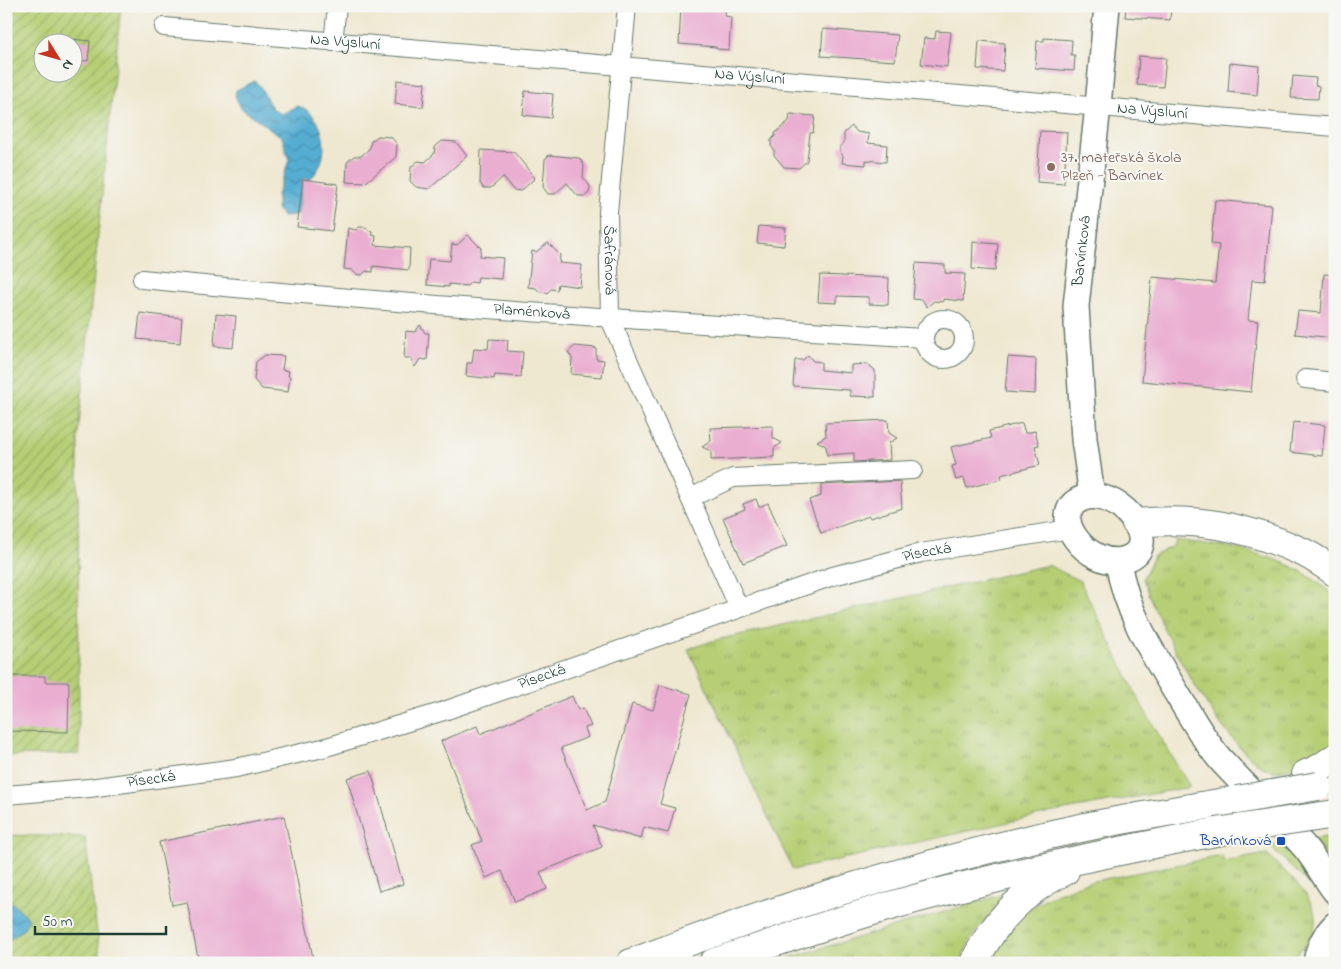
<svg xmlns="http://www.w3.org/2000/svg" width="1341" height="969" font-family="'Indie Flower',sans-serif">
<defs>
<pattern id="grass-tufts" width="24" height="20" patternUnits="userSpaceOnUse" patternTransform="scale(1.25)"><rect width="24" height="20" fill="#b6cf74"/><path d="M3 7l-1-3M5 7V3M7 7l1-3M15 17l-1-3M17 17v-4M19 17l1-3" fill="none" stroke="#93a960"/></pattern>
<pattern id="garden-furrows" width="10" height="10" patternUnits="userSpaceOnUse" patternTransform="scale(1.25)"><rect width="10" height="10" fill="#b6cf74"/><path d="M-1 1l2-2M0 10L10 0M9 11l2-2" fill="none" stroke="#93a960"/></pattern>
<pattern id="water-waves" width="16" height="10" patternUnits="userSpaceOnUse" patternTransform="scale(1.25)"><rect width="16" height="10" fill="#55add2"/><path d="M0 5q4-4 8 0t8 0" fill="none" stroke="#468eab"/></pattern>
</defs>
<rect width="100%" height="100%" fill="#f6f6f2"/>
<filter id="ink" filterUnits="userSpaceOnUse"><feTurbulence type="fractalNoise" baseFrequency=".02" numOctaves="2"/><feDisplacementMap in="SourceGraphic" scale="10" xChannelSelector="R" yChannelSelector="G"/><feConvolveMatrix kernelMatrix="1 2 1 2 8 2 1 2 1" color-interpolation-filters="sRGB"/></filter>
<filter id="wash" filterUnits="userSpaceOnUse"><feTurbulence type="fractalNoise" baseFrequency=".0096" numOctaves="4" result="noise"/><feDisplacementMap in="SourceGraphic" scale="20" xChannelSelector="R" yChannelSelector="G"/><feGaussianBlur stdDeviation="1.12" result="paint"/><feColorMatrix in="noise" values="0 0 0 0 0 0 0 0 0 0 0 0 0 0 0 0 0 1.4 0 .05"/><feComposite in="paint" operator="in"/></filter>
<g filter="url(#wash)">
<rect width="100%" height="100%" fill="#efe8d1"/>
<g fill="url(#grass-tufts)" stroke="#6a8654">
<path d="M1175,540c48,6 98,11 138,39 8,5 15,12 22,17v152c-9,6 -20,15 -30,18 -7,2 -15,3 -22,4 -3,0 -8,2 -11,1 -43,-11 -118,-151 -129,-193l11,-22 19,-10z"/>
<polygon points="1048,565 1080,581 1143,708 1190,787 1054,812 793,870 688,649 712,641"/>
<polygon points="1325,837 1335,847 1335,869 1314,839"/>
<polygon points="1288,843 1302,862 1315,890 1270,846"/>
<path d="M1266,854c18,17 57,47 48,75 -4,13 -18,24 -27,34h-302l28,-43 33,-22 38,-15 138,-27 1,6z"/>
<path d="M1011,892c-20,20 -43,42 -50,71h-189z"/>
</g>
<g fill="url(#garden-furrows)" stroke="#6a8654" fill-rule="evenodd">
<path d="M6,6h115l-43,429 1,319 -73,2zM42,42h30v30h-30z"/>
<polygon points="6,835 85,837 101,963 6,963"/>
</g>
<g fill="url(#water-waves)" stroke="#3a7583">
<path d="M255,81c12,10 11,28 27,33l15,-8c23,5 32,37 24,57 -2,6 -7,12 -11,17l-7,-1 -5,35 -15,3 -6,-8v-14l12,-35 -7,-23 -41,-29 -6,-12 1,-6z"/>
<polygon points="6,903 13,903 29,918 23,930 6,942"/>
</g>
<g id="blocks">
<g fill="#eaaed1">
<polygon points="681,6 726,6 725,16 731,17 729,50 717,49 716,47 679,44"/>
<polygon points="1126,6 1171,6 1170,20 1125,17"/>
<polygon points="823,29 898,35 895,61 821,56"/>
<polygon points="936,31 951,32 947,67 921,64 924,38 935,39"/>
<polygon points="1044,38 1072,40 1071,55 1075,55 1074,71 1035,68 1037,41 1044,41"/>
<polygon points="72,39 90,41 88,61 72,60"/>
<polygon points="979,41 1005,43 1003,71 977,69"/>
<polygon points="1139,56 1166,58 1163,87 1137,85"/>
<polygon points="1230,63 1259,66 1257,95 1228,92"/>
<polygon points="1293,76 1316,78 1315,85 1319,86 1318,99 1291,98"/>
<polygon points="397,80 425,83 423,107 395,104"/>
<polygon points="525,91 553,94 551,118 523,115"/>
<polygon points="790,114 815,116 813,133 810,133 807,161 799,168 784,167 774,155 774,150 771,146 771,140 775,136 775,133 789,121"/>
<polygon points="852,126 857,132 869,134 868,143 887,145 886,162 866,160 866,165 842,163 843,156 840,152 840,146 844,143 844,133"/>
<polygon points="1040,131 1067,132 1064,184 1037,182"/>
<polygon points="378,136 391,137 397,144 396,157 365,183 346,182 347,162 354,156 361,156 370,148 371,141"/>
<polygon points="442,141 456,142 467,156 429,189 416,187 410,181 411,167 418,161 425,162 434,154 435,147"/>
<polygon points="481,150 514,152 535,178 521,191 513,190 503,177 491,188 483,188 480,183"/>
<polygon points="549,155 579,158 584,165 583,177 590,186 589,193 585,196 578,196 567,183 555,194 548,194 543,187 545,159"/>
<polygon points="303,179 338,184 332,231 297,227"/>
<polygon points="1215,200 1272,205 1265,281 1252,280 1248,320 1258,321 1251,392 1142,381 1152,277 1215,283 1219,245 1211,244"/>
<polygon points="759,226 786,228 784,246 757,243"/>
<polygon points="359,227 366,227 368,230 372,231 372,235 376,236 375,245 410,248 409,270 373,266 373,272 366,271 362,275 356,274 352,270 344,269 348,228 356,230"/>
<polygon points="468,235 481,248 480,256 503,258 501,279 478,277 477,283 471,282 467,286 449,284 449,287 427,285 429,259 450,261 452,244 457,245"/>
<polygon points="973,242 998,244 995,271 972,269"/>
<polygon points="548,243 560,255 559,263 582,265 580,287 558,284 557,290 551,289 547,293 540,292 536,288 528,287 532,251 536,252"/>
<polygon points="916,263 945,265 945,273 965,274 963,301 943,299 943,302 934,301 927,307 922,300 913,299"/>
<polygon points="1324,274 1335,275 1335,338 1295,334 1298,311 1321,313"/>
<polygon points="820,275 889,278 888,305 869,304 869,297 837,296 837,303 818,302"/>
<polygon points="140,313 182,318 180,343 137,339"/>
<polygon points="216,314 236,316 233,348 214,346"/>
<polygon points="420,325 425,333 429,333 427,360 420,359 415,367 410,358 404,358 406,331 415,332"/>
<polygon points="489,339 508,340 507,351 523,352 521,377 495,375 494,379 466,376 467,363 472,363 474,348 488,349"/>
<polygon points="575,346 596,348 596,359 604,360 602,377 571,374 572,358 568,352"/>
<polygon points="265,355 284,356 282,370 289,371 288,376 290,376 288,392 262,389 254,380 256,362"/>
<polygon points="808,355 813,361 821,362 821,370 851,373 851,365 867,364 875,370 875,397 850,396 850,390 793,386 795,360 803,360"/>
<polygon points="1008,357 1036,359 1035,394 1005,392"/>
<polygon points="888,420 889,433 897,438 889,443 890,460 854,462 854,453 827,455 826,446 817,441 826,436 825,423"/>
<polygon points="1293,422 1325,425 1322,456 1290,452"/>
<polygon points="1022,423 1025,433 1035,431 1039,445 1035,446 1040,465 1001,475 1002,479 967,488 964,478 956,480 952,466 956,465 951,447 991,438 989,431"/>
<polygon points="773,426 773,438 782,443 774,448 774,457 711,460 711,451 702,447 711,441 710,428"/>
<polygon points="900,481 902,508 870,518 869,516 821,533 809,500 821,496 821,485"/>
<polygon points="756,499 759,507 768,503 787,546 743,563 723,518 745,509 743,504"/>
<polygon points="6,676 45,676 45,682 69,682 68,732 6,731"/>
<polygon points="660,685 691,694 660,804 675,808 668,833 644,827 641,839 593,825 602,847 540,872 547,889 515,902 502,871 486,878 472,845 482,841 441,741 477,726 480,734 572,696 578,710 583,708 591,726 585,728 588,737 561,748 587,810 605,802 632,704 653,710"/>
<polygon points="371,771 403,884 379,891 347,778"/>
<polygon points="284,816 314,963 199,963 187,902 172,905 159,842"/>
</g>
</g>
</g>
<g filter="url(#ink)">
<use href="#blocks" fill-opacity="0" stroke="#68796b" stroke-width="1"/>
<g fill="none" stroke-linecap="round" stroke-linejoin="round">
<g stroke="#68796b" stroke-width="20">
<g id="street">
<path id="s1" d="M627,6l-19,206 2,107 129,289"/>
<path id="s2" d="M164,27l1171,100"/>
<polyline points="333,42 337,6"/>
<path id="s3" d="M142,279c260,26 521,43 781,59"/>
<circle cx="944" cy="339" r="20"/>
<polyline points="1305,379 1335,382"/>
<polyline points="690,498 733,478 913,470"/>
<path id="s4" d="M6,795l83,-7 147,-20 87,-20 121,-37 389,-135 88,-23 149,-24"/>
</g>
</g>
<g stroke="#68796b" stroke-width="28">
<g id="secondary">
<path id="s5" d="M1092,496l-8,-57 -8,-133 22,-200 9,-100"/>
<path d="M1087,497c36,-6 77,49 39,62 -38,13 -85,-50 -39,-62z"/>
<path d="M1118,561c7,48 33,90 58,131 14,23 27,47 44,67 28,31 60,59 87,91 10,13 18,28 28,41"/>
<path d="M1316,963c2,-16 8,-27 19,-38"/>
</g>
</g>
<g stroke="#68796b" stroke-width="30">
<g id="highway">
<path d="M1136,523c59,-6 108,3 162,27 13,5 25,14 37,22"/>
<polyline points="1306,774 1320,768 1335,758"/>
<path d="M631,963c151,-57 306,-106 464,-138 47,-9 95,-17 142,-25"/>
<path d="M713,963c57,-19 115,-39 173,-56 109,-31 219,-54 330,-75"/>
<path d="M974,963c20,-42 49,-72 91,-92"/>
</g>
</g>
<use href="#street" stroke="#fff" stroke-width="18"/>
<use href="#secondary" stroke="#fff" stroke-width="25"/>
<use href="#highway" stroke="#fff" stroke-width="28"/>
<g stroke="#68796b" stroke-width="30" stroke-linecap="butt">
<g id="highway-bridge">
<polyline points="1237,800 1318,786"/>
<polyline points="1216,832 1335,814"/>
</g>
</g>
<use href="#highway-bridge" stroke="#fff" stroke-width="28"/>
</g>
</g>
<circle fill="#8d6e63" stroke="#f6f6f2" stroke-width="2" cx="1051" cy="167" r="5"/>
<rect fill="#1a4fb4" stroke="#f6f6f2" stroke-width="2" x="1276" y="836" width="10" height="10" rx="2.5"/>
<g text-anchor="middle" dominant-baseline="central" stroke-width="4" stroke-linejoin="round" paint-order="stroke">
<g font-size="16" fill="#1f3d34" stroke="#f6f6f2">
<text stroke="none"><textPath href="#s2" startOffset="182">Na Výsluní</textPath></text>
<text stroke="none"><textPath href="#s2" startOffset="588">Na Výsluní</textPath></text>
<text stroke="none"><textPath href="#s2" startOffset="992">Na Výsluní</textPath></text>
<text stroke="none"><textPath href="#s5" startOffset="246">Barvínková</textPath></text>
<text stroke="none"><textPath href="#s1" startOffset="255">Šafránová</textPath></text>
<text stroke="none"><textPath href="#s3" startOffset="391">Plaménková</textPath></text>
<text stroke="none"><textPath href="#s4" startOffset="956">Písecká</textPath></text>
<text stroke="none"><textPath href="#s4" startOffset="551">Písecká</textPath></text>
<text stroke="none"><textPath href="#s4" startOffset="146">Písecká</textPath></text>
</g>
<g font-size="16" fill="#785e54" stroke="#f6f6f2" text-anchor="start">
<text x="1061" y="158">37. mateřská škola<tspan x="1061" dy="18">Plzeň - Barvínek</tspan></text>
</g>
<g font-size="16" fill="#164399" stroke="#f6f6f2" text-anchor="end">
<text x="1271" y="841">Barvínková</text>
</g>
</g>
<rect width="1341" height="969" fill="none" stroke="#f6f6f2" stroke-width="25"/>
<g transform="translate(58 58) rotate(127)"><circle r="24" fill="#f6f6f2" stroke="#a0aca6"/>
<path d="M0-4L9 19L0 12L-9 19Z" fill="#c8321e"/>
<text y="-8" font-size="14" font-weight="bold" text-anchor="middle" fill="#1f3d34">N</text>
</g>
<path d="M35 926v8h131v-8" fill="none" stroke="#1f3d34" stroke-width="2.5"/>
<text x="42" y="926" font-size="15" fill="#1f3d34" stroke="#f6f6f2" stroke-width="4" paint-order="stroke">50 m</text>
</svg>
